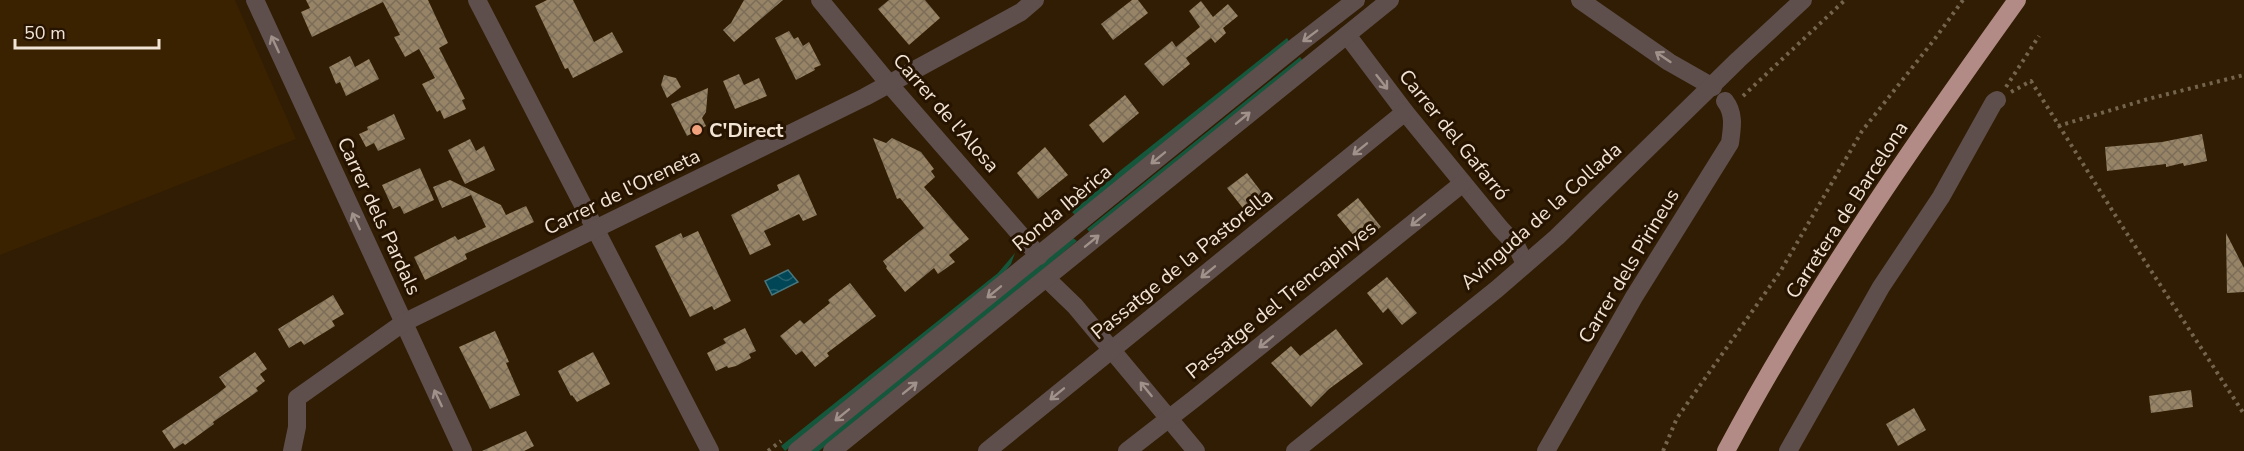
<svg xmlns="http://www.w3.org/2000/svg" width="2244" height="451" font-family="'Nunito Sans',sans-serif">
<defs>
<pattern id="water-waves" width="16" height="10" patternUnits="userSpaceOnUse" patternTransform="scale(1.5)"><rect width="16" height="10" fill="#004656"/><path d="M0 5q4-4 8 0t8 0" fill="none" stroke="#26616d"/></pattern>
<pattern id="building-cross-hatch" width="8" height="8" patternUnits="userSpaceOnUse" patternTransform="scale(1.5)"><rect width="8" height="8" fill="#978365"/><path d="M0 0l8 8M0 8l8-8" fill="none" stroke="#7b6d58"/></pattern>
</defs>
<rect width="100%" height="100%" fill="#301d03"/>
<polygon fill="#3a2201" points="0,0 235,0 296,139 0,255"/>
<g fill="#15573c">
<polygon points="1287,38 1290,43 1075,215 1072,212 1121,170"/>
<polygon points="1300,57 1303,61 1090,233 1087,229"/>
<polygon points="1073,238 1077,241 1045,268 819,451 808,451"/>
<polygon points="1015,253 1011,264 1003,274 785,451 781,446 998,273"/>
</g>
<polygon fill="url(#water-waves)" stroke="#48757c" stroke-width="1.5" points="788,270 798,282 772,295 765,281"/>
<g fill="url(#building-cross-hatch)">
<polygon points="306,0 428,0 448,43 439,48 465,99 462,100 466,109 444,119 440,110 437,112 422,84 435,78 419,49 405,57 394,37 400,35 383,2 312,37 301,12 310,8"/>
<polygon points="547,0 573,0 594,42 612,32 623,52 573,78 568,68 565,69 535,6"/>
<polygon points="744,0 783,0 734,42 723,30 731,23"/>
<polygon points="889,0 925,0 940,18 909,45 878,9"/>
<polygon points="1132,0 1138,0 1148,13 1113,40 1101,24"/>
<polygon points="1201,1 1213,17 1228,4 1238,16 1223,28 1226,33 1215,43 1211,38 1186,58 1190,64 1163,86 1144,64 1172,41 1176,47 1200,27 1189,11"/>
<polygon points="789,31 794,39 798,37 803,46 809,42 821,65 814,68 815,70 796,80 775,38"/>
<polygon points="350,56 355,67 369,59 379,79 346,96 340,82 336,84 329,67"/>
<polygon points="739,74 744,85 759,78 767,96 735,109 723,81"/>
<polygon points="664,75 676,78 681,87 667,98 661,85"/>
<polygon points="708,88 706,112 702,118 706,126 687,136 671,104"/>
<polygon points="1125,95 1139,113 1103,143 1089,125"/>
<polygon points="394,114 405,139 378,151 374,143 366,147 359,134 368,130 367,127"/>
<polygon points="2202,134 2207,161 2184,166 2183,163 2166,167 2166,164 2107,171 2105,147 2162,142"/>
<polygon points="873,138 886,143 892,138 921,152 934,169 931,171 935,177 924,187 969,239 949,255 955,262 938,274 934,268 905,292 886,268 887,267 883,261 924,228 900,198 897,199"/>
<polygon points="470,139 476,151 484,146 495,170 465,184 448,150"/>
<polygon points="1045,147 1068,175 1038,199 1017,173"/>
<polygon points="420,168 434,200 404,214 400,206 393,209 382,185"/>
<polygon points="1247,173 1269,202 1250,217 1227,188"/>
<polygon points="799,174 817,215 803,221 799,214 764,231 771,245 750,255 731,215 779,190 777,185"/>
<polygon points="450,180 501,205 506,215 526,206 534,222 465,254 467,259 425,280 414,257 455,236 458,240 486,227 471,195 442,208 433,187"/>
<polygon points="1358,198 1381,227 1360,243 1337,215"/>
<polygon points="698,231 731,301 714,310 712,306 690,317 655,246 681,233 683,238"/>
<polygon points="2226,233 2244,268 2244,292 2227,293"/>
<polygon points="1387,277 1417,313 1402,325 1388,308 1383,313 1367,293"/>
<polygon points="850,283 876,316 827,353 829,356 815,367 802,351 796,355 780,336 800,320 804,324 830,303 828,300"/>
<polygon points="333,295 344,314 332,321 335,326 304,345 301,341 289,348 278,329"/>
<polygon points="745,328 756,351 749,354 751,358 736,366 728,368 727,366 716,371 707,353 726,343 723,339"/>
<polygon points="1336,329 1363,364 1329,389 1311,407 1271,363 1291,346 1300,356"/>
<polygon points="495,331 509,362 506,363 520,395 490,409 459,347"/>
<polygon points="255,352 267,369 260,374 265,381 256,388 258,391 213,422 214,424 185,445 183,443 174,449 162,431 217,394 226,387 219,377"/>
<polygon points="593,352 610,384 577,402 572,395 571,396 558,371"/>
<polygon points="2191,390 2193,407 2151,413 2149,396"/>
<polygon points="1914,408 1926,430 1898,446 1886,424"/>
<polygon points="526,431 534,446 524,451 482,451"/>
</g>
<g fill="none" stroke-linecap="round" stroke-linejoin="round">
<g stroke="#75644e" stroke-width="4" stroke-dasharray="3 4.5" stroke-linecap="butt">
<polyline points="2006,87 2039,36"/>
<polyline points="2011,92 2031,81 2122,226 2244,414"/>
<polyline points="1743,96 1845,0"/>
<polyline points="2058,126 2148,99 2244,75"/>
<polyline points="768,451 781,441"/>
<polyline points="1663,451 1677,418 1780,272 1862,131 1934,40 1963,0"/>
</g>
<g stroke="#5e4e4c" stroke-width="18">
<polyline points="255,0 463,451"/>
<polyline points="477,0 710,451"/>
<polyline points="820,0 890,85 1039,256"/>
<polyline points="1580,0 1669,62 1713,87"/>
<polyline points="1347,35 1405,112 1500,228 1516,245 1525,264"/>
<polyline points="1047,279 1075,306 1196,451"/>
<polyline points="292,451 297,427 297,398 403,323 865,97 1021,12 1035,0"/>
<polyline points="797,451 1299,44 1356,0"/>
<polyline points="832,451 1390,0"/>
<polyline points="987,451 1405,112"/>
<polyline points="1127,451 1194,399 1463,183"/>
<polyline points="1295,451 1497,289 1557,237 1738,60 1803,0"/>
<path d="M1546,451l88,-154 96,-154c2,-15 5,-29 -5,-42"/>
<polyline points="1788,451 1881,287 1941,197 1994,102 1997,100"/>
</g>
<path stroke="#b28a86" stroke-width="18" d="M1726,451c84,-158 187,-306 291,-451"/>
</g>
<defs><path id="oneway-shaft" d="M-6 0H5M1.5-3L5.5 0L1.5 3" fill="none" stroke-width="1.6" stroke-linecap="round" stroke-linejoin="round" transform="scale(1.5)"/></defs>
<g stroke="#a0928a">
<use href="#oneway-shaft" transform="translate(1310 36) rotate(143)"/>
<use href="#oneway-shaft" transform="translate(275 44) rotate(-115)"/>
<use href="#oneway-shaft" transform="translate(1663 57) rotate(-146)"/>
<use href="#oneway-shaft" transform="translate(1382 82) rotate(52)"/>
<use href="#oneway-shaft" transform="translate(1243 118) rotate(-39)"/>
<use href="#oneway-shaft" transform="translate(1360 149) rotate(141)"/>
<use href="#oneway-shaft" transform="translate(1158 158) rotate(141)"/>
<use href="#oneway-shaft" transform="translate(1418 220) rotate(141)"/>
<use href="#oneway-shaft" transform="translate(356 221) rotate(-115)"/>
<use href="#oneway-shaft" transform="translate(1092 241) rotate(-39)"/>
<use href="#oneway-shaft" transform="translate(1208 272) rotate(141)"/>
<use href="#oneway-shaft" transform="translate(994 292) rotate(141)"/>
<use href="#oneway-shaft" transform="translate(1266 342) rotate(141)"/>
<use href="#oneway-shaft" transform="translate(910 388) rotate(-39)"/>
<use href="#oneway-shaft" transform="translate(1146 389) rotate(-129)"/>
<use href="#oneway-shaft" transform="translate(1057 394) rotate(141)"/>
<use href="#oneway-shaft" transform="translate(438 398) rotate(-115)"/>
<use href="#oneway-shaft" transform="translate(842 415) rotate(141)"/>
</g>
<circle fill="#f1a17c" stroke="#261300" stroke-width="2" cx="697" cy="130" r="6"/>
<g text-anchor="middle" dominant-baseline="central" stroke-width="6" stroke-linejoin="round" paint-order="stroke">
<g font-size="20" fill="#f1e4d5" stroke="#261300">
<text transform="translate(946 113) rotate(49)">Carrer de l'Alosa</text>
<text transform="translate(1454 135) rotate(51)">Carrer del Gafarró</text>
<text transform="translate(622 192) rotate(-26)">Carrer de l'Oreneta</text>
<text transform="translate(1062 208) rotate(-40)">Ronda Ibèrica</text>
<text transform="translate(1847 210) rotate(-57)">Carretera de Barcelona</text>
<text transform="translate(379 216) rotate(65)">Carrer dels Pardals</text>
<text transform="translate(1541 216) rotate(-42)">Avinguda de la Collada</text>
<text transform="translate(1182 264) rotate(-39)">Passatge de la Pastorella</text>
<text transform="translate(1629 266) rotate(-59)">Carrer dels Pirineus</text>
<text transform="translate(1281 300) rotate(-39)">Passatge del Trencapinyes</text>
</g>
<g font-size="20" font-weight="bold" fill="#f1e4d5" stroke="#261300" text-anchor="start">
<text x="709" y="130">C'Direct</text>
</g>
</g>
<path d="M15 39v9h144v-9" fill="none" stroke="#f1e4d5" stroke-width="3"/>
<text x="24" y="39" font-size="18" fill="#f1e4d5" stroke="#261300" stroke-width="4.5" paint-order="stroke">50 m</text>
</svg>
